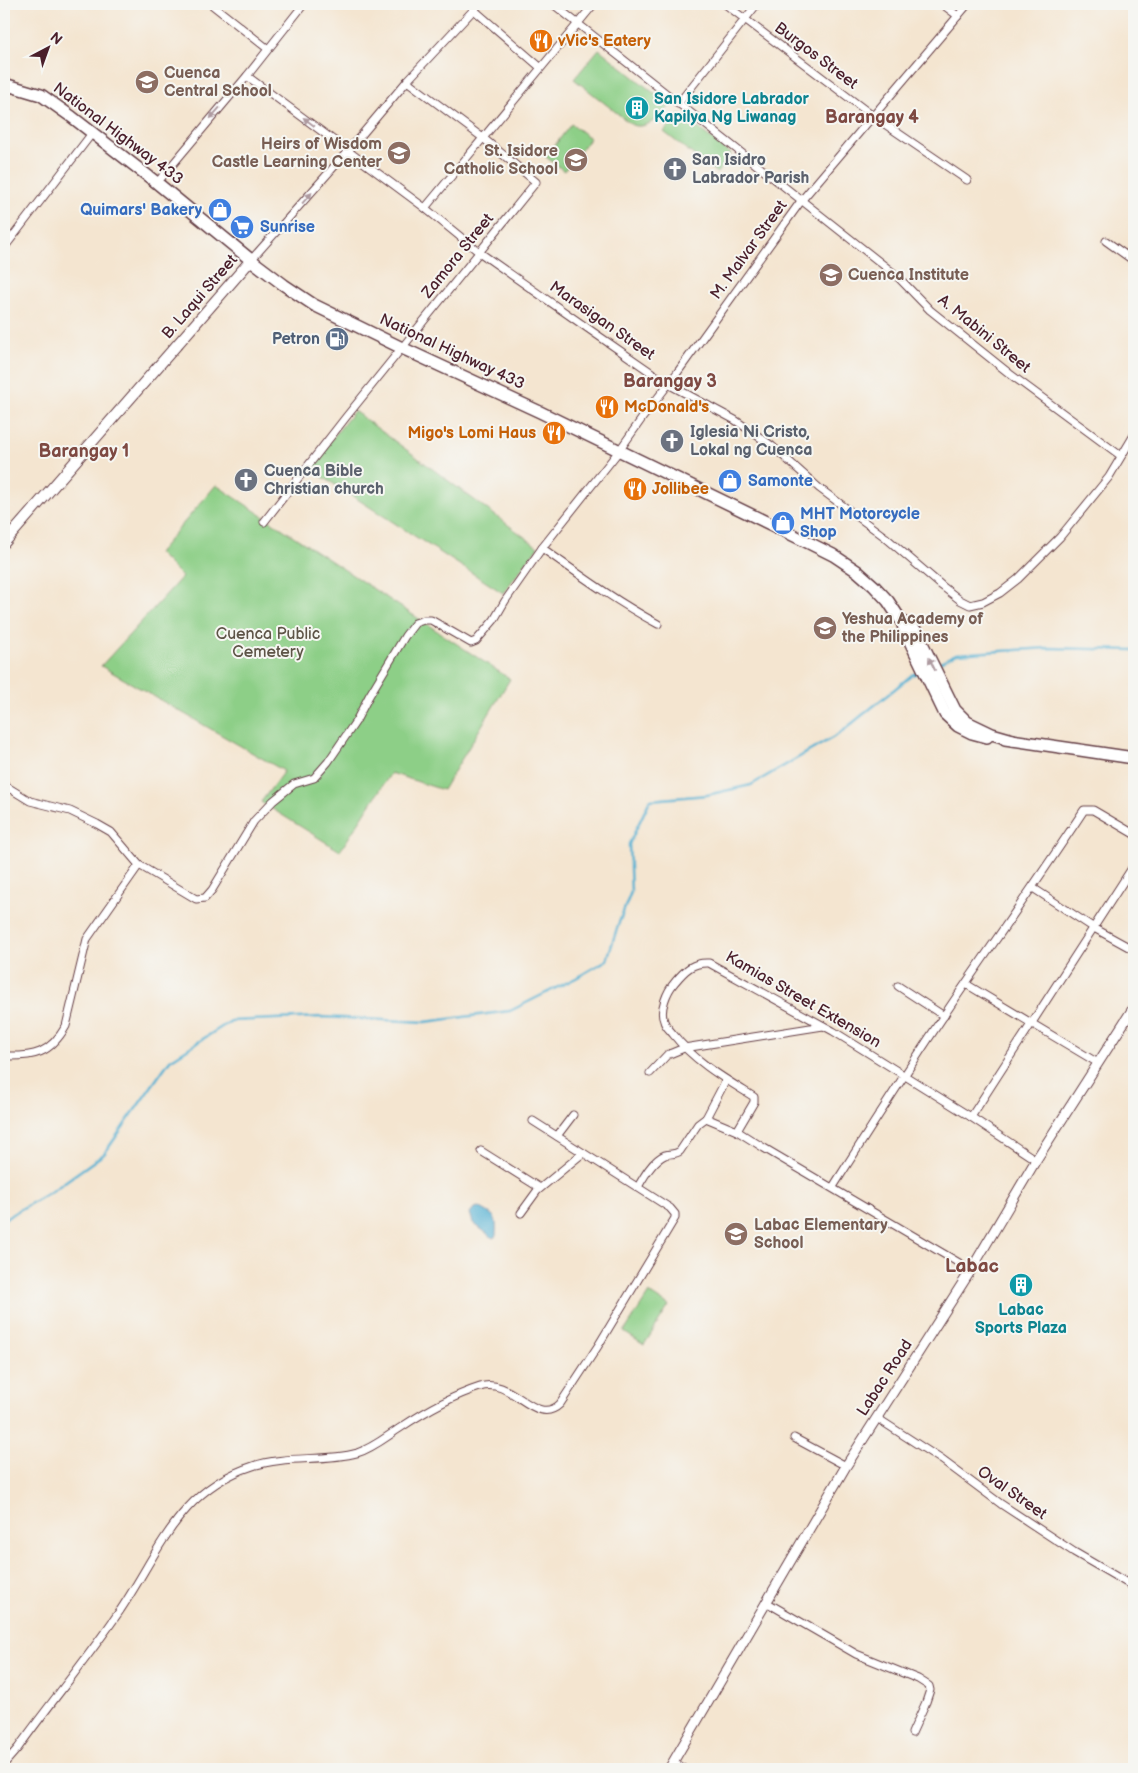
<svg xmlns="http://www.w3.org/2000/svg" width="1138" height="1773" font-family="'Balsamiq Sans',sans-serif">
<rect width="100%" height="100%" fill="#f6f6f2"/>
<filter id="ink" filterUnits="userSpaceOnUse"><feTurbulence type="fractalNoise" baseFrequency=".02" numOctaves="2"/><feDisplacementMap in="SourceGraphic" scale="10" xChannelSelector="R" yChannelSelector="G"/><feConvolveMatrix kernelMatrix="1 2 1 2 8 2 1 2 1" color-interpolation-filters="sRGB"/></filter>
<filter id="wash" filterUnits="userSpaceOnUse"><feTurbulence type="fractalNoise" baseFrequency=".0096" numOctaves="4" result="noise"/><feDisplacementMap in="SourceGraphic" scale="20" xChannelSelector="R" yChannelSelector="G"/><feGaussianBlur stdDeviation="1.12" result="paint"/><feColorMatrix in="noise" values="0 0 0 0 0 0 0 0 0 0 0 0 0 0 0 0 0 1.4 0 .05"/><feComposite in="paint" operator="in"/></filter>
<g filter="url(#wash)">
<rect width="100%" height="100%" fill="#f4e5d0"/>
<g fill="#8dcf87" stroke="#6c7759">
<path d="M599,49l71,57c-9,10 -23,24 -38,19l-58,-46z"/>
<polygon points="679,113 731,154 717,173 664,132"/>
<polygon points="571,124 590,138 564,171 546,157"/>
<polygon points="354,411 538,547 503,593 309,468"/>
<polygon points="216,485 510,679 443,790 391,773 340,851 261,802 284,771 101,666 182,577 158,553"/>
<polygon points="649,1293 669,1306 644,1345 624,1332"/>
</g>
<path fill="#55b1d3" stroke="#50687f" d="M479,1207c17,10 18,8 17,29l-3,2 -20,-15 -3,-10 4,-5z"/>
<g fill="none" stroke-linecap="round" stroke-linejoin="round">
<g stroke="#55b1d3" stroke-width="2.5">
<polyline points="936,664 956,654 1048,648 1134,650"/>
<polyline points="4,1219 52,1191 104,1154 170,1060 231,1021 321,1017 425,1022 510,1011 576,978 607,960 618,925 631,892 629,844 650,800 707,795 751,785 839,734 912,675 919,672"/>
</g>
</g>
</g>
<g filter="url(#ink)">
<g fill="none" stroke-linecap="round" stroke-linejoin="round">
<g stroke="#643d44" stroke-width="9">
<g id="minor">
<polyline points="211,4 268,49"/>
<polyline points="553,4 896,275 930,310 1010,374 1121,456"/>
<polyline points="725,4 873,116 967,180"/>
<polyline points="942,4 958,16"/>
<polyline points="1133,4 1134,4"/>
<polyline points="473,9 540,67"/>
<polyline points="247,76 425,208 479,252 593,332 668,384 735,420 772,446 819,488 885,537 942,586 960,600 970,605 983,602 1000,593 1018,579 1060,537 1109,477 1134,435"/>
<polyline points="678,104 757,4"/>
<polyline points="157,183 247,76 304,4"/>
<polyline points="425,208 594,4"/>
<polyline points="1106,241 1134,261"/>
<polyline points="4,248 93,132"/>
<polyline points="251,260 348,151 407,81 479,4"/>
<polyline points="264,522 346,417 536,182 483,138 407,81"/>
<path d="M542,548c38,27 75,54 116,76"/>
<polyline points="4,785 30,801 70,811 97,824 111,832 139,865"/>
<polyline points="1033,888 1094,928 1134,950"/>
<polyline points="966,984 1098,1063"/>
<polyline points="898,986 944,1016"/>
<path d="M4,1056c30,1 46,-2 62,-30l21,-87 52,-74 57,34 9,-1 7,-8 42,-69 19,-20 21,-17 20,-6 14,-16 28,-41 13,-25 36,-60 10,-13 9,-3h7l40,23 5,-2 18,-21 11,-19 37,-53 77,-97 24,-34 34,-44 124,-172 167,-197"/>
<polyline points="650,1073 667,1055 684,1048 823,1026"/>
<polyline points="971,1117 1134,865"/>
<polyline points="706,1118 726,1080"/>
<path d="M737,1131l17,-29v-5c-29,-18 -59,-35 -81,-63 -3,-4 -8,-8 -9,-13 -5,-11 3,-30 11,-39 10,-12 18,-20 34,-19l124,68 138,86 65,43"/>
<polyline points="557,1136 573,1115"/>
<polyline points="481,1151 540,1188"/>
<path d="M638,1187c6,-11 15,-27 27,-32 6,-2 10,0 15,-4l18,-27 8,-6 31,13 27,17 207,122"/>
<path d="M833,1187c43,-68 87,-137 133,-204 40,-58 80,-115 118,-173h9l41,24"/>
<polyline points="521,1213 537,1191 583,1153"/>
<polyline points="877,1418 942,1460 1001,1504 1074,1552 1134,1587"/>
<polyline points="794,1438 846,1466"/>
<polyline points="766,1602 856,1654 918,1679 929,1686 930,1690 926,1702 912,1733"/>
<polyline points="673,1762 684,1769"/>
<path d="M4,1764l14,-16c33,-46 69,-89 101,-136 40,-59 59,-122 134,-146 32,-11 72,-4 104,-13 16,-5 29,-16 43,-25 24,-16 52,-32 80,-41 32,-11 55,41 80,17l38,-58 77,-128v-4l-5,-6 -137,-87"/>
</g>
</g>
<g stroke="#643d44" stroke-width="11">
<polyline id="tertiary" points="669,1769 846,1466 971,1270 1036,1160 1134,1007"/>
</g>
<g stroke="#643d44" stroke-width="12">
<polyline id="secondary" points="4,543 251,260"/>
</g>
<g stroke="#643d44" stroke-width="14">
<g id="primary">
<polyline points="4,84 41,95 72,117 157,183 251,260 284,285 314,305 402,348 540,412 803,540 833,555 857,571 874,586 888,601 902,622 916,631 955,710 967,722 992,734 1013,740"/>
<polyline points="902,622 905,631 945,714 958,726 972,733 987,737"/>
<polyline points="1005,739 1134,758"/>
</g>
</g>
<use href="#minor" stroke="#fff" stroke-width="7"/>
<use href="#tertiary" stroke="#fff" stroke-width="9"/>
<use href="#secondary" stroke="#fff" stroke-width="10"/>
<use href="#primary" stroke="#fff" stroke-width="11"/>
</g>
<defs><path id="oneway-solid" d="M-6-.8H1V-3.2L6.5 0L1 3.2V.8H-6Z" transform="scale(1.25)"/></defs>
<g fill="#ae9aa0">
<use href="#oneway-solid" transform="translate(215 113) rotate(131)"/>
<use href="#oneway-solid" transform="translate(309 122) rotate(-143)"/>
<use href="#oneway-solid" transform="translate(307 198) rotate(-48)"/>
<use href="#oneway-solid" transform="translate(932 664) rotate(-116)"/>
</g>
</g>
<defs>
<g id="restaurant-disc" transform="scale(1.25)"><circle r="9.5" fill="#e8710a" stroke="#f6f6f2"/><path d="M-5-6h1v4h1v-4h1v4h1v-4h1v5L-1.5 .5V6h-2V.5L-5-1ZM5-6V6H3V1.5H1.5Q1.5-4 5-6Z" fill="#fff"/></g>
<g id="school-disc" transform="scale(1.25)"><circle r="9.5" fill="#8d6e63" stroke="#f6f6f2"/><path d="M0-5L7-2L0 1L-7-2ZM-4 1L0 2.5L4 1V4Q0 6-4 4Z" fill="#fff"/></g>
<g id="building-disc" transform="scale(1.25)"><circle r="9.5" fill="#0f9aa8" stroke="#f6f6f2"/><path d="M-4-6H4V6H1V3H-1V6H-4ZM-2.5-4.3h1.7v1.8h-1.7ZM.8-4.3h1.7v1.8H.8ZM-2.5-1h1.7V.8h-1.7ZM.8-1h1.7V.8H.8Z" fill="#fff"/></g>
<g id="church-disc" transform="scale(1.25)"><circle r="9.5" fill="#6b7280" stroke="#f6f6f2"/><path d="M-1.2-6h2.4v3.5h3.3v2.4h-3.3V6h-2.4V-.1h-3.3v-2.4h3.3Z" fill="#fff"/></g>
<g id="shop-disc" transform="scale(1.25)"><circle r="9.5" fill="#3f7fe0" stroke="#f6f6f2"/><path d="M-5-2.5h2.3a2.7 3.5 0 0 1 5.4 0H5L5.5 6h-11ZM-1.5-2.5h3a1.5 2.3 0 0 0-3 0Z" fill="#fff"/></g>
<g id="supermarket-disc" transform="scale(1.25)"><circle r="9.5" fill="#3f7fe0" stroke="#f6f6f2"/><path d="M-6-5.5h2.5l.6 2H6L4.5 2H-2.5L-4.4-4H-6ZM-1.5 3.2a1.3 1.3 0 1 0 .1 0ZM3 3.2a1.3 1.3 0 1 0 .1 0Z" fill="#fff"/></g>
<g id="fuel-disc" transform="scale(1.25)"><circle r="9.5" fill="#5c6f8a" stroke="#f6f6f2"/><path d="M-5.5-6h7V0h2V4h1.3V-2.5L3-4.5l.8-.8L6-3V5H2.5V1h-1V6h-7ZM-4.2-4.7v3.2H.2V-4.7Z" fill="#fff"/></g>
</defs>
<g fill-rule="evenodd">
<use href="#restaurant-disc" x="541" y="41"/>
<use href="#school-disc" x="147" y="82"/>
<use href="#building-disc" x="637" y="108"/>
<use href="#school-disc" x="399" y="153"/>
<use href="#school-disc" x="576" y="160"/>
<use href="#church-disc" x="675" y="169"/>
<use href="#shop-disc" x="220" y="210"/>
<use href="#supermarket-disc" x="242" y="227"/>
<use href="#school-disc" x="831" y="275"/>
<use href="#fuel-disc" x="337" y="339"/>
<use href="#restaurant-disc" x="607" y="407"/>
<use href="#restaurant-disc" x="554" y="433"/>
<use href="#church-disc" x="672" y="441"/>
<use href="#church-disc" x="246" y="480"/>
<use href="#shop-disc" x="730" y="481"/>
<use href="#restaurant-disc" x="635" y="489"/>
<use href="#shop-disc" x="783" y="523"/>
<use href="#school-disc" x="825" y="628"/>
<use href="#school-disc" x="736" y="1234"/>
<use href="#building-disc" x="1021" y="1285"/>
</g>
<g text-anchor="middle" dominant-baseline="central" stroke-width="4" stroke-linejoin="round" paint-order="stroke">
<g font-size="16" font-weight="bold" fill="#c56008" stroke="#f6f6f2" text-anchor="start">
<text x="558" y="41">vVic's Eatery</text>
<text x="624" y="407">McDonald's</text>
<text x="536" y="433" text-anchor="end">Migo's Lomi Haus</text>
<text x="652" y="489">Jollibee</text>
</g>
<g font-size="16" fill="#4a1f2b" stroke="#f6f6f2">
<text transform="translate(816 56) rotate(37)">Burgos Street</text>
<text transform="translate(118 134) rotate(37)">National Highway 433</text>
<text transform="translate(749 250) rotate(-54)">M. Malvar Street</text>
<text transform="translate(458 256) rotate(-51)">Zamora Street</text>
<text transform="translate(200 297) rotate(-49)">B. Laqui Street</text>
<text transform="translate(602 321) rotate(35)">Marasigan Street</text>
<text transform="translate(984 334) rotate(39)">A. Mabini Street</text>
<text transform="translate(452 352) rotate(25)">National Highway 433</text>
<text transform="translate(803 1000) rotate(30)">Kamias Street Extension</text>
<text transform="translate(885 1378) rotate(-57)">Labac Road</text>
<text transform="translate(1012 1493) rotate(35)">Oval Street</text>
</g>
<g font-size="16" font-weight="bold" fill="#785e54" stroke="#f6f6f2" text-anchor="start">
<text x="164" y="73">Cuenca<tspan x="164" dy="18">Central School</tspan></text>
<text x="382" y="144" text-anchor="end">Heirs of Wisdom<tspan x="382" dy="18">Castle Learning Center</tspan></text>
<text x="558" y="151" text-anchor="end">St. Isidore<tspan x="558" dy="18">Catholic School</tspan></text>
<text x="848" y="275">Cuenca Institute</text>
<text x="842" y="619">Yeshua Academy of<tspan x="842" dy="18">the Philippines</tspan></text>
<text x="754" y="1225">Labac Elementary<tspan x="754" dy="18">School</tspan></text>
</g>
<g font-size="16" font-weight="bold" fill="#0d838f" stroke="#f6f6f2" text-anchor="start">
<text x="654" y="99">San Isidore Labrador<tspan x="654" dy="18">Kapilya Ng Liwanag</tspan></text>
<text x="1021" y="1310" text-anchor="middle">Labac<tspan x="1021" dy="18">Sports Plaza</tspan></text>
</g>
<g font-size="16" font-weight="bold" fill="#5b616d" stroke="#f6f6f2" text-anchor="start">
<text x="692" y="160">San Isidro<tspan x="692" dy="18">Labrador Parish</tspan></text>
<text x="690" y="432">Iglesia Ni Cristo,<tspan x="690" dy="18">Lokal ng Cuenca</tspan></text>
<text x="264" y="471">Cuenca Bible<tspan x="264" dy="18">Christian church</tspan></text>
</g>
<g font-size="16" font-weight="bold" fill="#366cbe" stroke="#f6f6f2" text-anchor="start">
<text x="202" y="210" text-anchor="end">Quimars' Bakery</text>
<text x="260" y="227">Sunrise</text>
<text x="748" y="481">Samonte</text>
<text x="800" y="514">MHT Motorcycle<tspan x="800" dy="18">Shop</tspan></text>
</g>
<g font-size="16" font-weight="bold" fill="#4e5e75" stroke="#f6f6f2" text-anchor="end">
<text x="320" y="339">Petron</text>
</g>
<g font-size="16" fill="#5e5447" stroke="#f6f6f2">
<text x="268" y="634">Cuenca Public<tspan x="268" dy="18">Cemetery</tspan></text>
</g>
<g font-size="18" font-weight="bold" fill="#7e4942" stroke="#f6f6f2">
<text x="872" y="117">Barangay 4</text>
<text x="670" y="381">Barangay 3</text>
<text x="84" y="451">Barangay 1</text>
</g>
<g font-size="19" font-weight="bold" fill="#7e4942" stroke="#f6f6f2">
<text x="972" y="1266">Labac</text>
</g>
</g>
<rect width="1138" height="1773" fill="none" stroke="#f6f6f2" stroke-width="20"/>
<g transform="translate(48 48) rotate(41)" stroke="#f6f6f2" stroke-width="4" paint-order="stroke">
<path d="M0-4L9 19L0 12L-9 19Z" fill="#4a1f2b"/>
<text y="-8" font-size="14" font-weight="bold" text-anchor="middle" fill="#4a1f2b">N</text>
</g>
</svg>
